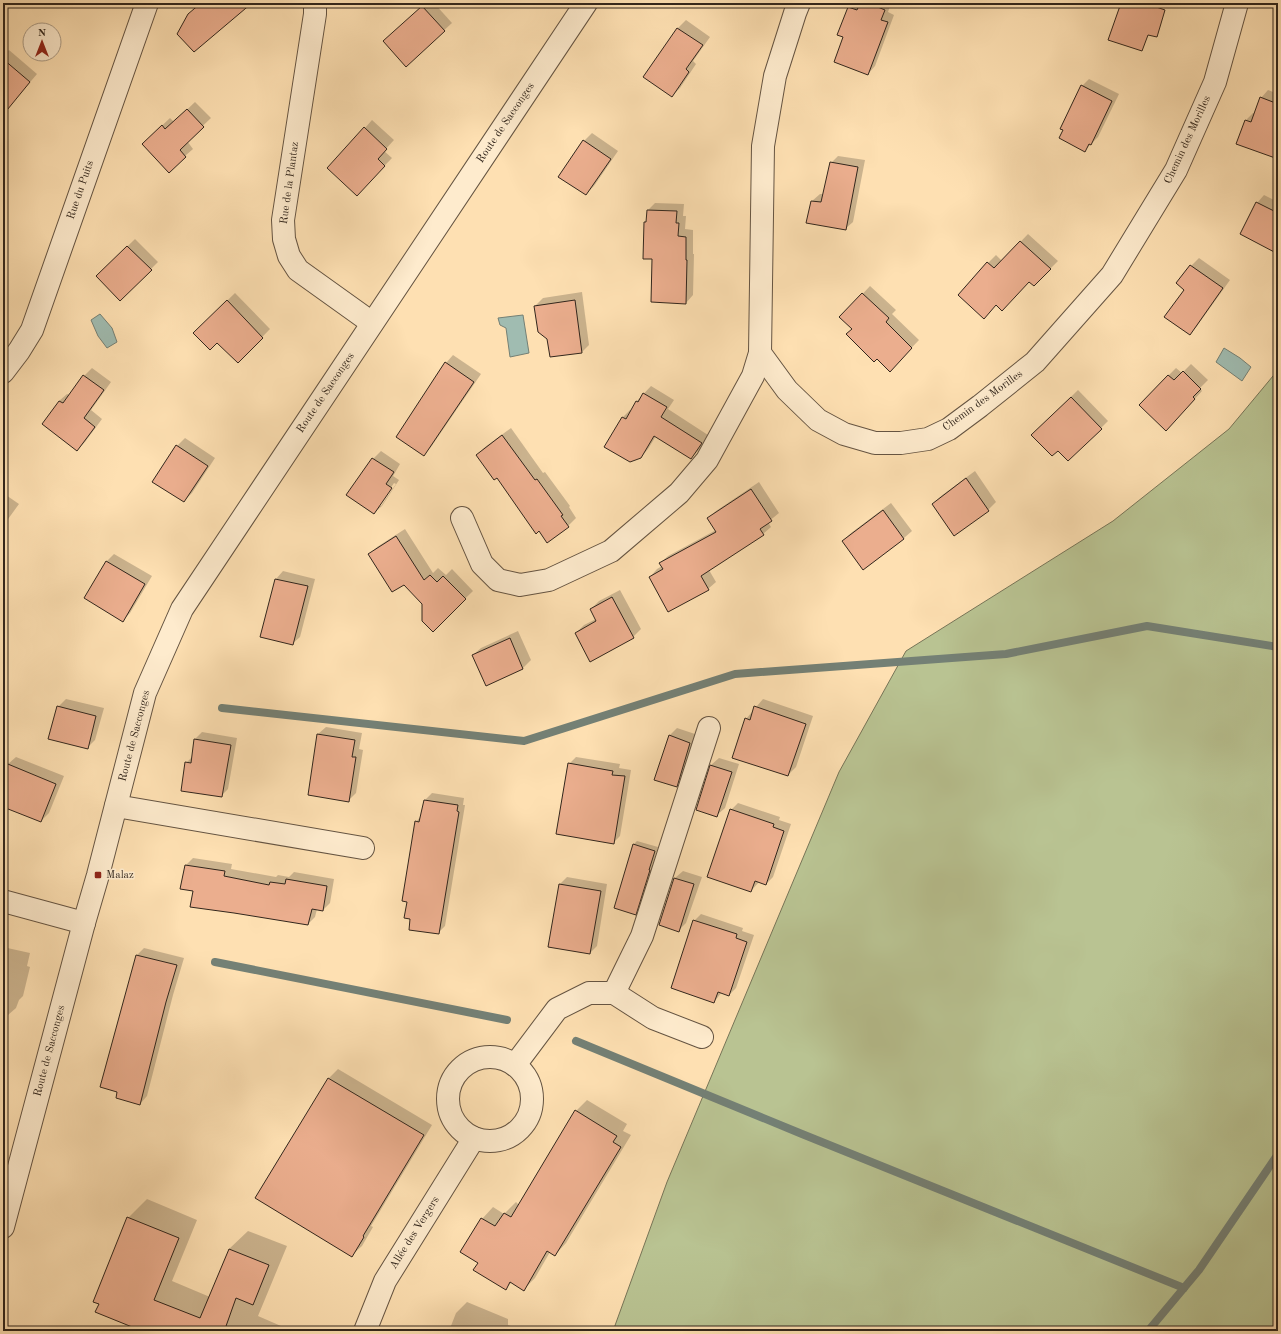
<svg xmlns="http://www.w3.org/2000/svg" width="1281" height="1334" font-family="'Old Standard TT',serif">
<rect width="100%" height="100%" fill="#fee0b2"/>
<filter id="stains"><feTurbulence type="fractalNoise" baseFrequency=".005" numOctaves="4"/><feColorMatrix values="0 0 0 0 .2 0 0 0 0 .09 0 0 0 0 .02 0 0 0 .5 -.17"/></filter>
<radialGradient id="worn" r=".72"><stop offset=".6" stop-color="#630" stop-opacity="0"/><stop offset="1" stop-color="#630" stop-opacity=".3"/></radialGradient>
<polygon fill="#b9c392" stroke="#767457" points="1278,370 1278,1331 613,1331 667,1182 839,772 906,651 1113,521 1229,429"/>
<g fill="#a0bcb1" stroke="#748075">
<polygon points="100,314 112,328 117,342 107,348 98,336 91,320"/>
<polygon points="523,315 529,353 510,357 506,328 500,325 498,318"/>
<polygon points="1224,348 1240,358 1251,367 1242,381 1216,362"/>
</g>
<g fill="#0003" fill-rule="evenodd">
<polygon points="426,3 434,3 452,23 406,65 392,33"/>
<polygon points="853,3 891,3 888,12 894,15 875,66 868,74 845,36 838,34 849,7"/>
<polygon points="686,20 710,37 693,61 696,64 680,88 672,96 644,76 678,28"/>
<polygon points="9,50 37,74 3,114 3,56"/>
<polygon points="1089,79 1119,94 1098,137 1085,150 1082,86"/>
<polygon points="1268,90 1278,94 1278,158 1246,120 1253,113 1255,113 1261,98"/>
<polygon points="195,102 211,118 187,141 193,149 185,156 151,136 170,118 174,122"/>
<polygon points="372,120 394,140 384,151 392,158 364,187 365,128"/>
<polygon points="592,133 618,151 594,186 586,194 584,141"/>
<polygon points="838,156 865,160 853,222 845,229 812,201 820,194 824,194 831,163"/>
<polygon points="1264,195 1278,202 1278,253 1257,203"/>
<polygon points="655,203 684,204 683,216 686,216 685,229 693,230 693,254 694,254 693,295 686,303 653,258 645,222 647,220 648,210"/>
<polygon points="1028,234 1058,261 1034,285 1029,281 996,304 988,263 996,255 1002,261"/>
<polygon points="135,239 158,262 120,300 97,276"/>
<polygon points="1199,258 1230,280 1197,326 1190,334 1191,266"/>
<polygon points="870,286 896,310 892,314 919,340 897,363 853,329 841,317"/>
<polygon points="582,292 589,345 582,352 548,338 535,306 543,298"/>
<polygon points="235,293 270,329 238,362 217,342 194,333"/>
<polygon points="453,355 481,374 431,447 423,454 446,363"/>
<polygon points="1191,364 1208,380 1200,388 1202,391 1174,422 1168,376 1176,368 1182,373"/>
<polygon points="92,368 111,382 91,410 102,419 85,442 77,450 59,401 67,394 70,395 84,376"/>
<polygon points="651,386 674,400 668,409 708,435 699,450 691,458 656,436 648,449 641,457 623,417 630,410 631,411 637,401"/>
<polygon points="1078,390 1108,421 1101,428 1058,450 1032,435"/>
<polygon points="511,428 543,473 545,472 570,506 569,507 576,518 568,526 497,477 477,455 485,447"/>
<polygon points="185,438 215,458 192,493 184,501 177,446"/>
<path d="M381,451l19,13 -7,12 6,4 -17,26 -8,7 -1,-54zM394,483l2,1 -15,22h-2z"/>
<polygon points="975,471 996,502 988,510 933,504 941,496"/>
<polygon points="759,482 779,513 768,522 771,527 763,534 709,570 716,582 708,589 650,577 657,569 662,566 660,563 668,556 716,530 708,518 716,511"/>
<polygon points="3,493 19,504 3,526"/>
<polygon points="891,503 912,531 904,538 863,568 843,541 851,533"/>
<polygon points="405,529 433,573 438,568 446,575 452,569 473,591 433,630 423,603 404,584 370,554 377,547"/>
<polygon points="114,554 152,576 130,613 123,620 85,597 107,561"/>
<polygon points="283,571 315,579 300,637 292,644 261,637 276,579"/>
<polygon points="620,590 641,629 633,637 576,633 584,625 596,619 591,609 599,601"/>
<polygon points="518,631 531,660 523,668 486,684 473,655 481,648"/>
<polygon points="66,699 104,708 95,740 87,748 58,707"/>
<polygon points="763,699 813,716 796,767 788,775 746,719"/>
<polygon points="326,727 362,733 359,749 363,750 356,793 348,801 318,734"/>
<polygon points="677,728 698,735 684,778 676,786 669,736"/>
<polygon points="202,732 237,738 228,789 221,796 186,763 193,756 195,739"/>
<polygon points="16,757 64,776 49,813 41,821 3,806 3,777 8,764"/>
<polygon points="576,757 620,764 619,768 631,770 620,836 613,843 569,764"/>
<polygon points="719,758 739,764 725,808 717,815 711,765"/>
<polygon points="432,793 464,798 463,805 465,805 445,926 438,933 412,918 416,822 421,816 425,800"/>
<polygon points="738,803 780,817 779,820 791,824 773,877 766,884 759,882 751,891 731,810"/>
<polygon points="637,841 658,847 652,866 653,867 639,910 635,914 634,844"/>
<polygon points="193,858 232,864 231,869 276,877 278,875 289,877 294,872 334,879 330,903 323,910 317,909 315,917 308,924 194,890 186,865"/>
<polygon points="683,871 702,877 686,923 678,931 675,878"/>
<polygon points="567,877 607,884 597,946 590,953 560,884"/>
<polygon points="701,914 743,928 742,931 754,935 736,988 729,995 722,992 714,1002 694,921"/>
<polygon points="3,947 30,953 27,966 30,967 23,996 19,1000 16,1008 8,1015 3,1014"/>
<polygon points="144,948 184,958 173,995 147,1096 140,1104 118,1091 101,1086 137,955"/>
<polygon points="338,1069 432,1125 371,1226 373,1227 362,1246 352,1255 256,1197 329,1078"/>
<polygon points="587,1100 627,1124 623,1131 631,1135 566,1243 555,1255 550,1252 535,1278 523,1290 512,1282 505,1289 479,1262 462,1252 482,1219 493,1207 504,1214 516,1202 519,1205 576,1111"/>
<polygon points="147,1199 197,1220 172,1281 210,1297 229,1249 248,1231 287,1246 258,1316 281,1326 279,1331 144,1331 128,1218"/>
<polygon points="467,1302 508,1319 508,1325 517,1328 516,1331 449,1331 456,1313"/>
</g>
<g fill="none" stroke-linecap="round" stroke-linejoin="round">
<g stroke="#748075" stroke-width="8">
<polyline points="222,708 524,741 735,674 1006,654 1147,626 1278,647"/>
<polyline points="215,962 507,1020"/>
<polyline points="576,1041 802,1134 1184,1288"/>
<polyline points="1148,1331 1199,1270 1278,1154"/>
</g>
</g>
<g fill="#ebae8e" stroke="#32261c">
<polygon points="201,3 252,3 194,52 177,34 188,14"/>
<polygon points="860,3 868,3 885,10 881,20 888,22 868,75 834,62 843,37 837,35 848,7 857,10"/>
<polygon points="1121,3 1145,3 1165,10 1157,37 1148,35 1142,51 1108,40"/>
<polygon points="422,6 445,31 406,67 383,41"/>
<polygon points="677,28 703,45 686,69 689,72 672,97 643,77"/>
<polygon points="3,59 30,82 3,115"/>
<polygon points="1081,85 1112,101 1091,145 1089,144 1085,152 1059,138 1063,130 1060,129"/>
<polygon points="1260,97 1278,104 1278,159 1236,144 1245,120 1251,122"/>
<polygon points="187,109 204,127 180,150 186,157 169,173 142,144 162,125 165,129"/>
<polygon points="364,127 387,149 378,159 385,166 357,196 327,168"/>
<polygon points="583,140 611,159 586,195 558,177"/>
<polygon points="830,162 858,167 846,230 806,223 811,201 821,202"/>
<polygon points="1256,202 1278,213 1278,254 1240,234"/>
<polygon points="647,210 677,211 676,223 679,223 678,236 686,237 686,260 687,260 686,304 651,302 652,259 643,259 644,222 646,222"/>
<polygon points="1020,241 1051,269 1034,286 1029,282 1002,311 996,305 984,319 958,295 987,262 994,268"/>
<polygon points="127,246 152,270 120,301 96,276"/>
<polygon points="1190,265 1223,288 1190,335 1164,317 1184,290 1176,283"/>
<polygon points="862,293 889,318 886,322 912,348 890,372 877,359 874,362 846,334 852,329 839,317"/>
<polygon points="227,300 263,338 238,363 217,343 210,350 193,333"/>
<polygon points="575,300 582,353 550,357 547,339 538,332 534,306"/>
<polygon points="445,362 474,382 424,456 396,437"/>
<polygon points="1183,371 1201,389 1193,397 1195,399 1166,431 1139,405 1168,375 1174,380"/>
<polygon points="83,375 104,390 84,418 95,427 77,451 42,424 59,401 63,403"/>
<polygon points="643,393 667,407 661,417 702,443 691,459 654,436 641,458 630,462 604,447 622,417 626,419 636,401 638,402"/>
<polygon points="1071,397 1102,429 1068,461 1058,451 1052,456 1031,435"/>
<polygon points="502,435 535,480 537,479 563,515 561,516 569,527 547,543 539,531 536,534 497,478 494,480 476,455"/>
<polygon points="176,445 208,466 184,502 152,482"/>
<polygon points="372,458 394,472 386,484 392,488 374,514 346,495"/>
<polygon points="966,478 989,511 954,536 932,504"/>
<polygon points="751,489 772,521 760,529 764,535 701,576 709,590 668,612 649,577 663,569 659,563 716,532 707,518"/>
<polygon points="883,510 904,539 863,570 842,541"/>
<polygon points="396,536 424,580 430,575 437,582 443,576 466,599 433,632 422,621 422,604 404,585 392,592 368,554"/>
<polygon points="106,561 145,584 123,622 84,598"/>
<polygon points="275,579 308,586 293,645 260,637"/>
<polygon points="612,597 634,638 590,662 575,633 596,621 590,609"/>
<polygon points="510,638 523,669 486,686 472,655"/>
<polygon points="57,706 96,716 88,749 48,739"/>
<polygon points="754,706 806,724 788,776 732,758 745,718 750,720"/>
<polygon points="317,734 355,740 352,757 356,757 349,802 308,795"/>
<polygon points="669,735 690,743 677,787 654,780"/>
<polygon points="194,739 231,745 222,797 181,791 185,762 191,763"/>
<polygon points="3,762 56,784 41,822 3,807"/>
<polygon points="568,763 613,771 612,775 625,776 614,844 556,834"/>
<polygon points="710,765 732,772 717,817 696,810"/>
<polygon points="424,800 458,805 457,811 459,812 439,934 409,930 410,919 404,918 407,902 402,901 415,821 419,822"/>
<polygon points="730,809 774,824 773,827 784,831 766,885 755,881 751,892 707,877"/>
<polygon points="633,844 655,851 649,870 650,870 636,915 614,908"/>
<polygon points="185,865 225,871 224,876 269,885 270,882 285,884 286,879 327,886 323,911 312,909 308,925 234,913 190,907 193,891 180,889"/>
<polygon points="674,878 694,884 679,932 659,925"/>
<polygon points="559,884 601,891 590,954 548,947"/>
<polygon points="693,920 737,934 736,938 747,942 729,996 718,992 714,1003 671,988"/>
<polygon points="136,955 177,965 166,1002 140,1105 116,1098 117,1092 100,1087"/>
<polygon points="328,1078 424,1135 363,1236 364,1237 352,1257 255,1198"/>
<polygon points="575,1110 617,1136 613,1142 621,1147 555,1256 547,1251 524,1291 510,1282 506,1290 473,1270 478,1263 460,1252 481,1218 495,1226 504,1213 511,1217"/>
<polygon points="127,1217 179,1238 154,1300 200,1318 229,1249 269,1265 253,1305 236,1298 225,1329 229,1331 142,1331 95,1312 99,1304 93,1302"/>
</g>
<g fill="none" stroke-linecap="round" stroke-linejoin="round">
<g stroke="#655442" stroke-width="24">
<g id="minor">
<polyline points="315,3 315,14 283,220 284,239 289,256 298,270 372,323"/>
<polyline points="799,3 795,13 775,76 763,146 760,353 787,390 818,420 844,434 875,443 901,443 928,439 949,429 980,406 1035,362 1112,275 1176,170 1215,82 1237,3"/>
<polyline points="3,372 19,351 32,330 147,3"/>
<polyline points="462,518 482,564 498,580 520,585 549,580 611,551 679,493 707,460 753,376 760,353"/>
<polyline points="116,806 363,848"/>
<polyline points="3,901 84,923"/>
<polyline points="614,993 642,936 709,728"/>
<circle cx="490" cy="1099" r="42"/>
<polyline points="515,1065 557,1009 589,993 614,993 653,1018 702,1037"/>
<polyline points="3,1227 84,923 98,875 145,693 182,609 586,3"/>
<polyline points="365,1331 385,1281 474,1138"/>
</g>
</g>
<use href="#minor" stroke="#feebcd" stroke-width="22"/>
</g>
<rect fill="#8f2418" stroke="#feebcd" stroke-width="1.5" x="94" y="871" width="8" height="8" rx="2"/>
<g text-anchor="middle" dominant-baseline="central" stroke-width="3" stroke-linejoin="round" paint-order="stroke">
<g font-size="11" fill="#32261c" stroke="#feebcd">
<text transform="translate(506 123) rotate(-56)">Route de Sacconges</text>
<text transform="translate(1188 140) rotate(-65)">Chemin des Morilles</text>
<text transform="translate(290 183) rotate(-82)">Rue de la Plantaz</text>
<text transform="translate(81 190) rotate(-71)">Rue du Puits</text>
<text transform="translate(326 393) rotate(-56)">Route de Sacconges</text>
<text transform="translate(983 401) rotate(-36)">Chemin des Morilles</text>
<text transform="translate(135 736) rotate(-75)">Route de Sacconges</text>
<text transform="translate(50 1051) rotate(-75)">Route de Sacconges</text>
<text transform="translate(415 1233) rotate(-58)">Allée des Vergers</text>
</g>
<g font-size="11" fill="#32261c" stroke="#feebcd" text-anchor="start">
<text x="106" y="875">Malaz</text>
</g>
</g>
<rect width="1281" height="1334" fill="none" stroke="#fee0b2" stroke-width="16"/>
<rect x="4" y="4" width="1273" height="1326" fill="none" stroke="#32261c" stroke-width="2"/>
<rect x="8" y="8" width="1265" height="1318" fill="none" stroke="#32261c"/>
<g transform="translate(42 42)"><circle r="19" fill="#feebcd" stroke="#ac9c86"/>
<path d="M0-3L7 15L0 10L-7 15Z" fill="#8f2418"/>
<text y="-6" font-size="11" font-weight="bold" text-anchor="middle" fill="#32261c">N</text>
</g>
<rect width="100%" height="100%" filter="url(#stains)"/>
<rect width="100%" height="100%" fill="url(#worn)"/>
</svg>
